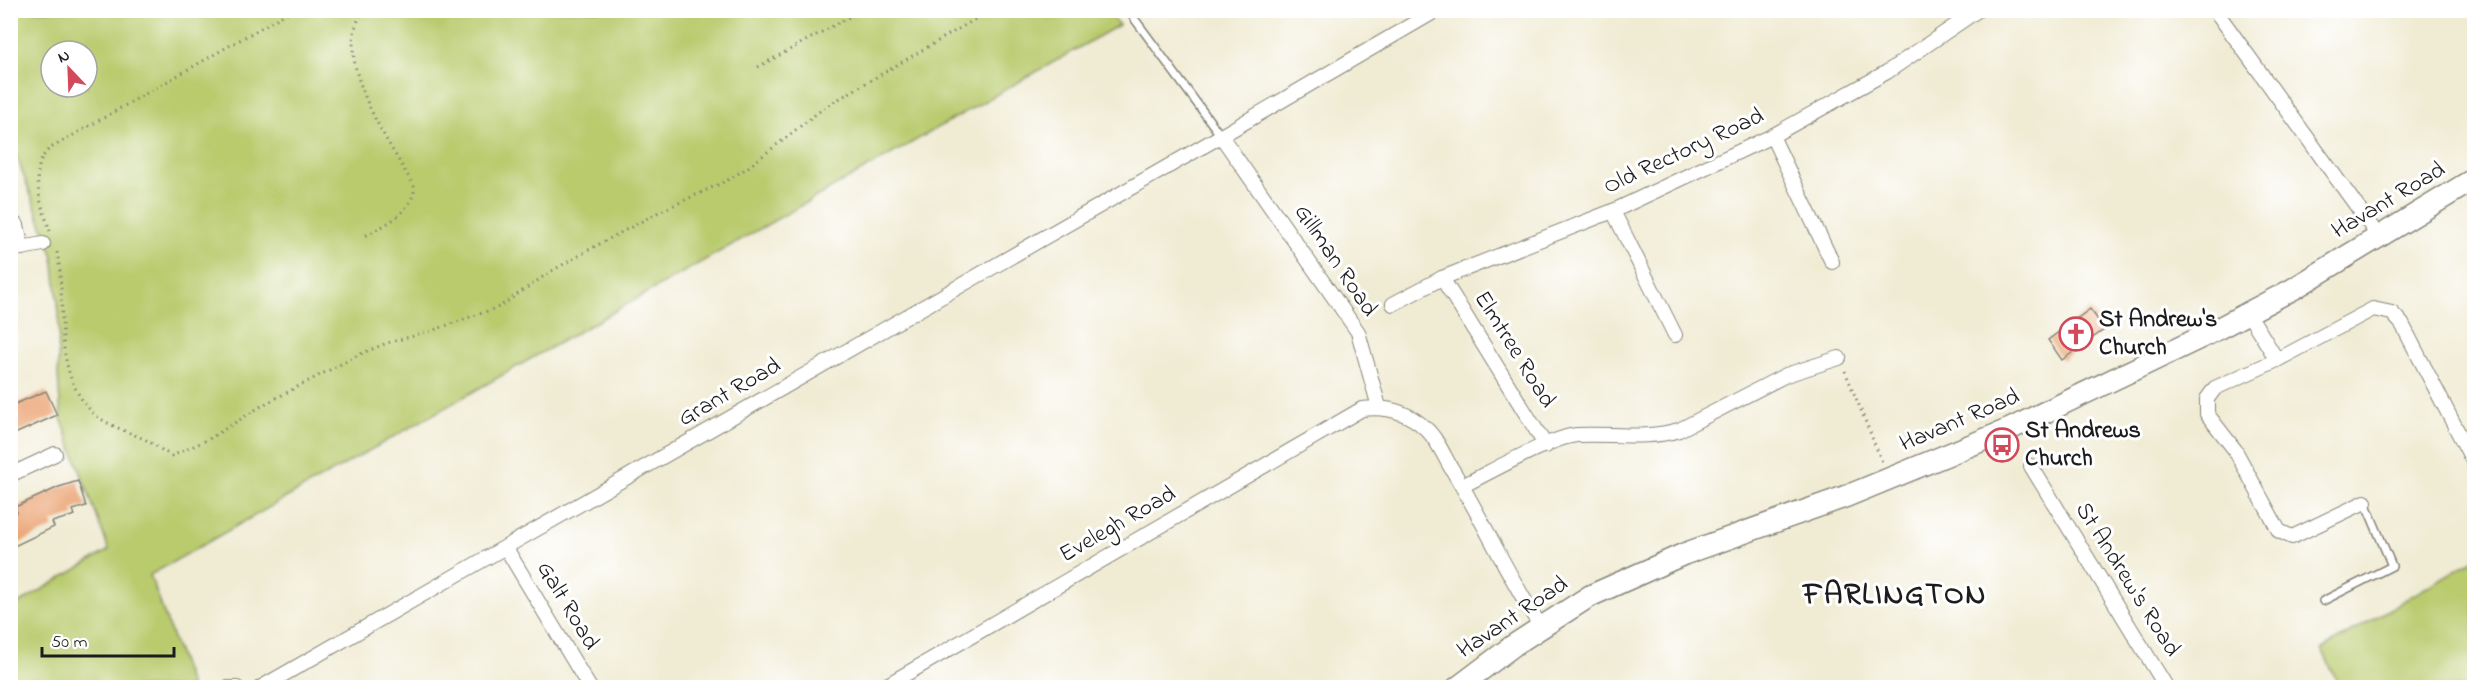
<svg xmlns="http://www.w3.org/2000/svg" width="2485" height="698" font-family="'Indie Flower',sans-serif">
<rect width="100%" height="100%" fill="#fff"/>
<filter id="ink" filterUnits="userSpaceOnUse"><feTurbulence type="fractalNoise" baseFrequency=".0167" numOctaves="2"/><feDisplacementMap in="SourceGraphic" scale="12" xChannelSelector="R" yChannelSelector="G"/><feConvolveMatrix kernelMatrix="1 2 1 2 8 2 1 2 1" color-interpolation-filters="sRGB"/></filter>
<filter id="wash" filterUnits="userSpaceOnUse"><feTurbulence type="fractalNoise" baseFrequency=".008" numOctaves="4" result="noise"/><feDisplacementMap in="SourceGraphic" scale="24" xChannelSelector="R" yChannelSelector="G"/><feGaussianBlur stdDeviation="1.35" result="paint"/><feColorMatrix in="noise" values="0 0 0 0 0 0 0 0 0 0 0 0 0 0 0 0 0 1.4 0 .05"/><feComposite in="paint" operator="in"/></filter>
<g filter="url(#wash)">
<rect width="100%" height="100%" fill="#f0ebd3"/>
<g fill="#bacb6e" stroke="#6b7445" stroke-width="1.5" fill-rule="evenodd">
<path d="M1106,10l13,15 -969,550 41,112 -180,1v-80l98,-58 -48,-132 -3,-44 1,-60 -6,-58 -42,-115 -1,-130zM51,51h36v36h-36z"/>
<polygon points="2474,559 2474,687 2340,687 2322,649"/>
</g>
<g id="blocks">
<g fill="#eaa372">
<polygon points="2090,309 2105,329 2062,360 2048,340"/>
<polygon points="46,391 57,415 10,436 10,406"/>
<polygon points="78,481 86,506 73,510 75,515 52,522 54,527 10,548 10,515 17,512 15,507 59,487"/>
</g>
</g>
</g>
<g filter="url(#ink)">
<use href="#blocks" fill-opacity="0" stroke="#868478" stroke-width="1.5"/>
<g fill="none" stroke-linecap="round" stroke-linejoin="round">
<g stroke="#868478" stroke-width="10">
<g id="service">
<polyline points="1128,10 1221,136"/>
<polyline points="2323,601 2392,566 2365,502"/>
</g>
</g>
<g stroke="#868478" stroke-width="16">
<g id="minor">
<polyline points="2215,10 2379,237"/>
<polyline points="1221,136 1358,332 1379,407"/>
<polyline points="1772,136 1832,262"/>
<polyline points="1613,211 1675,335"/>
<polyline points="17,225 22,248"/>
<polyline points="10,250 43,244"/>
<polyline points="1442,278 1546,446"/>
<polyline points="1393,304 1442,278 1613,211 1772,136 1887,72 1978,10"/>
<polyline points="2248,313 2277,360"/>
<polyline points="2031,466 2167,688"/>
<polyline points="10,475 55,454"/>
<path d="M1462,486c27,-13 89,-49 115,-51 35,-2 69,5 102,-5l107,-55 53,-17"/>
<polyline points="2365,502 2292,537 2279,531 2235,450 2207,414 2207,399 2215,388 2277,360 2373,309 2392,313 2402,324 2474,463"/>
<polyline points="506,548 590,688"/>
<polyline points="227,688 237,688"/>
<polyline points="260,688 1221,136 1437,10"/>
<path d="M882,688l480,-279c24,-3 45,2 63,19 11,9 18,26 25,38 33,53 57,109 91,161"/>
</g>
</g>
<g stroke="#868478" stroke-width="24">
<polyline id="primary" points="1457,688 1514,645 1590,596 1684,554 1847,496 2010,429 2208,334 2293,289 2474,179"/>
</g>
<g stroke="#868478" stroke-width="3" stroke-dasharray="1.5 4.5" stroke-linecap="butt">
<path d="M364,10c-36,49 26,133 51,178 -5,26 -29,36 -50,48"/>
<polyline points="758,67 862,10"/>
<path d="M50,231c-8,-24 -23,-61 -1,-82l243,-139"/>
<path d="M57,252c11,53 -7,115 34,159 14,14 36,20 53,28 10,5 18,12 28,17l37,-17 54,-34 95,-50 29,-12 38,-10 74,-26 51,-35 42,-24 67,-36 67,-31 21,-13 78,-61 166,-97"/>
<polyline points="1845,371 1882,462"/>
</g>
<use href="#service" stroke="#fff" stroke-width="7"/>
<use href="#minor" stroke="#fff" stroke-width="14"/>
<use href="#primary" stroke="#fff" stroke-width="21"/>
</g>
</g>
<defs>
<g id="church-ring" transform="scale(1.725)"><circle r="9.5" fill="#fff" stroke="#d1495b" stroke-width="1.5"/><path d="M-1.2-6h2.4v3.5h3.3v2.4h-3.3V6h-2.4V-.1h-3.3v-2.4h3.3Z" fill="#d1495b"/></g>
<g id="bus-ring" transform="scale(1.725)"><circle r="9.5" fill="#fff" stroke="#d1495b" stroke-width="1.5"/><path d="M-5-6H5V4H4V6H2V4H-2V6H-4V4H-5ZM-3.5-4V0h7V-4ZM-3.5 1.2v1.5H-2V1.2ZM2 1.2v1.5H3.5V1.2Z" fill="#d1495b"/></g>
</defs>
<g fill-rule="evenodd">
<use href="#church-ring" x="2076" y="334"/>
<use href="#bus-ring" x="2002" y="445"/>
</g>
<g text-anchor="middle" dominant-baseline="central" stroke-width="6" stroke-linejoin="round" paint-order="stroke">
<g font-size="24" fill="#1c1c1c" stroke="#fff">
<text transform="translate(1684 152) rotate(-25)">Old Rectory Road</text>
<text transform="translate(2389 201) rotate(-31)">Havant Road</text>
<text transform="translate(1335 261) rotate(56)">Gillman Road</text>
<text transform="translate(1514 350) rotate(58)">Elmtree Road</text>
<text transform="translate(730 393) rotate(-30)">Grant Road</text>
<text transform="translate(1960 421) rotate(-23)">Havant Road</text>
<text transform="translate(1118 525) rotate(-30)">Evelegh Road</text>
<text transform="translate(2127 580) rotate(58)">St Andrew's Road</text>
<text transform="translate(567 606) rotate(59)">Galt Road</text>
<text transform="translate(1513 618) rotate(-34)">Havant Road</text>
</g>
<g font-size="24" font-weight="bold" fill="#1c1c1c" stroke="#fff" text-anchor="start">
<text x="2099" y="320">St Andrew's<tspan x="2099" dy="28">Church</tspan></text>
<text x="2025" y="431">St Andrews<tspan x="2025" dy="28">Church</tspan></text>
</g>
<g font-size="30" font-weight="bold" letter-spacing="1.5" fill="#1c1c1c" stroke="#fff">
<text x="1895" y="596">FARLINGTON</text>
</g>
</g>
<rect width="2485" height="698" fill="none" stroke="#fff" stroke-width="36"/>
<g transform="translate(69 69) rotate(337)"><circle r="28" fill="#ffffff" stroke="#a4a4a4" stroke-width="1.5"/>
<path d="M0-4.5L10 22L0 15L-10 22Z" fill="#d1495b"/>
<text y="-9" font-size="16" font-weight="bold" text-anchor="middle" fill="#1c1c1c">N</text>
</g>
<path d="M42 647v9h132v-9" fill="none" stroke="#1c1c1c" stroke-width="3"/>
<text x="51" y="647" font-size="18" fill="#1c1c1c" stroke="#ffffff" stroke-width="4.5" paint-order="stroke">50 m</text>
</svg>
